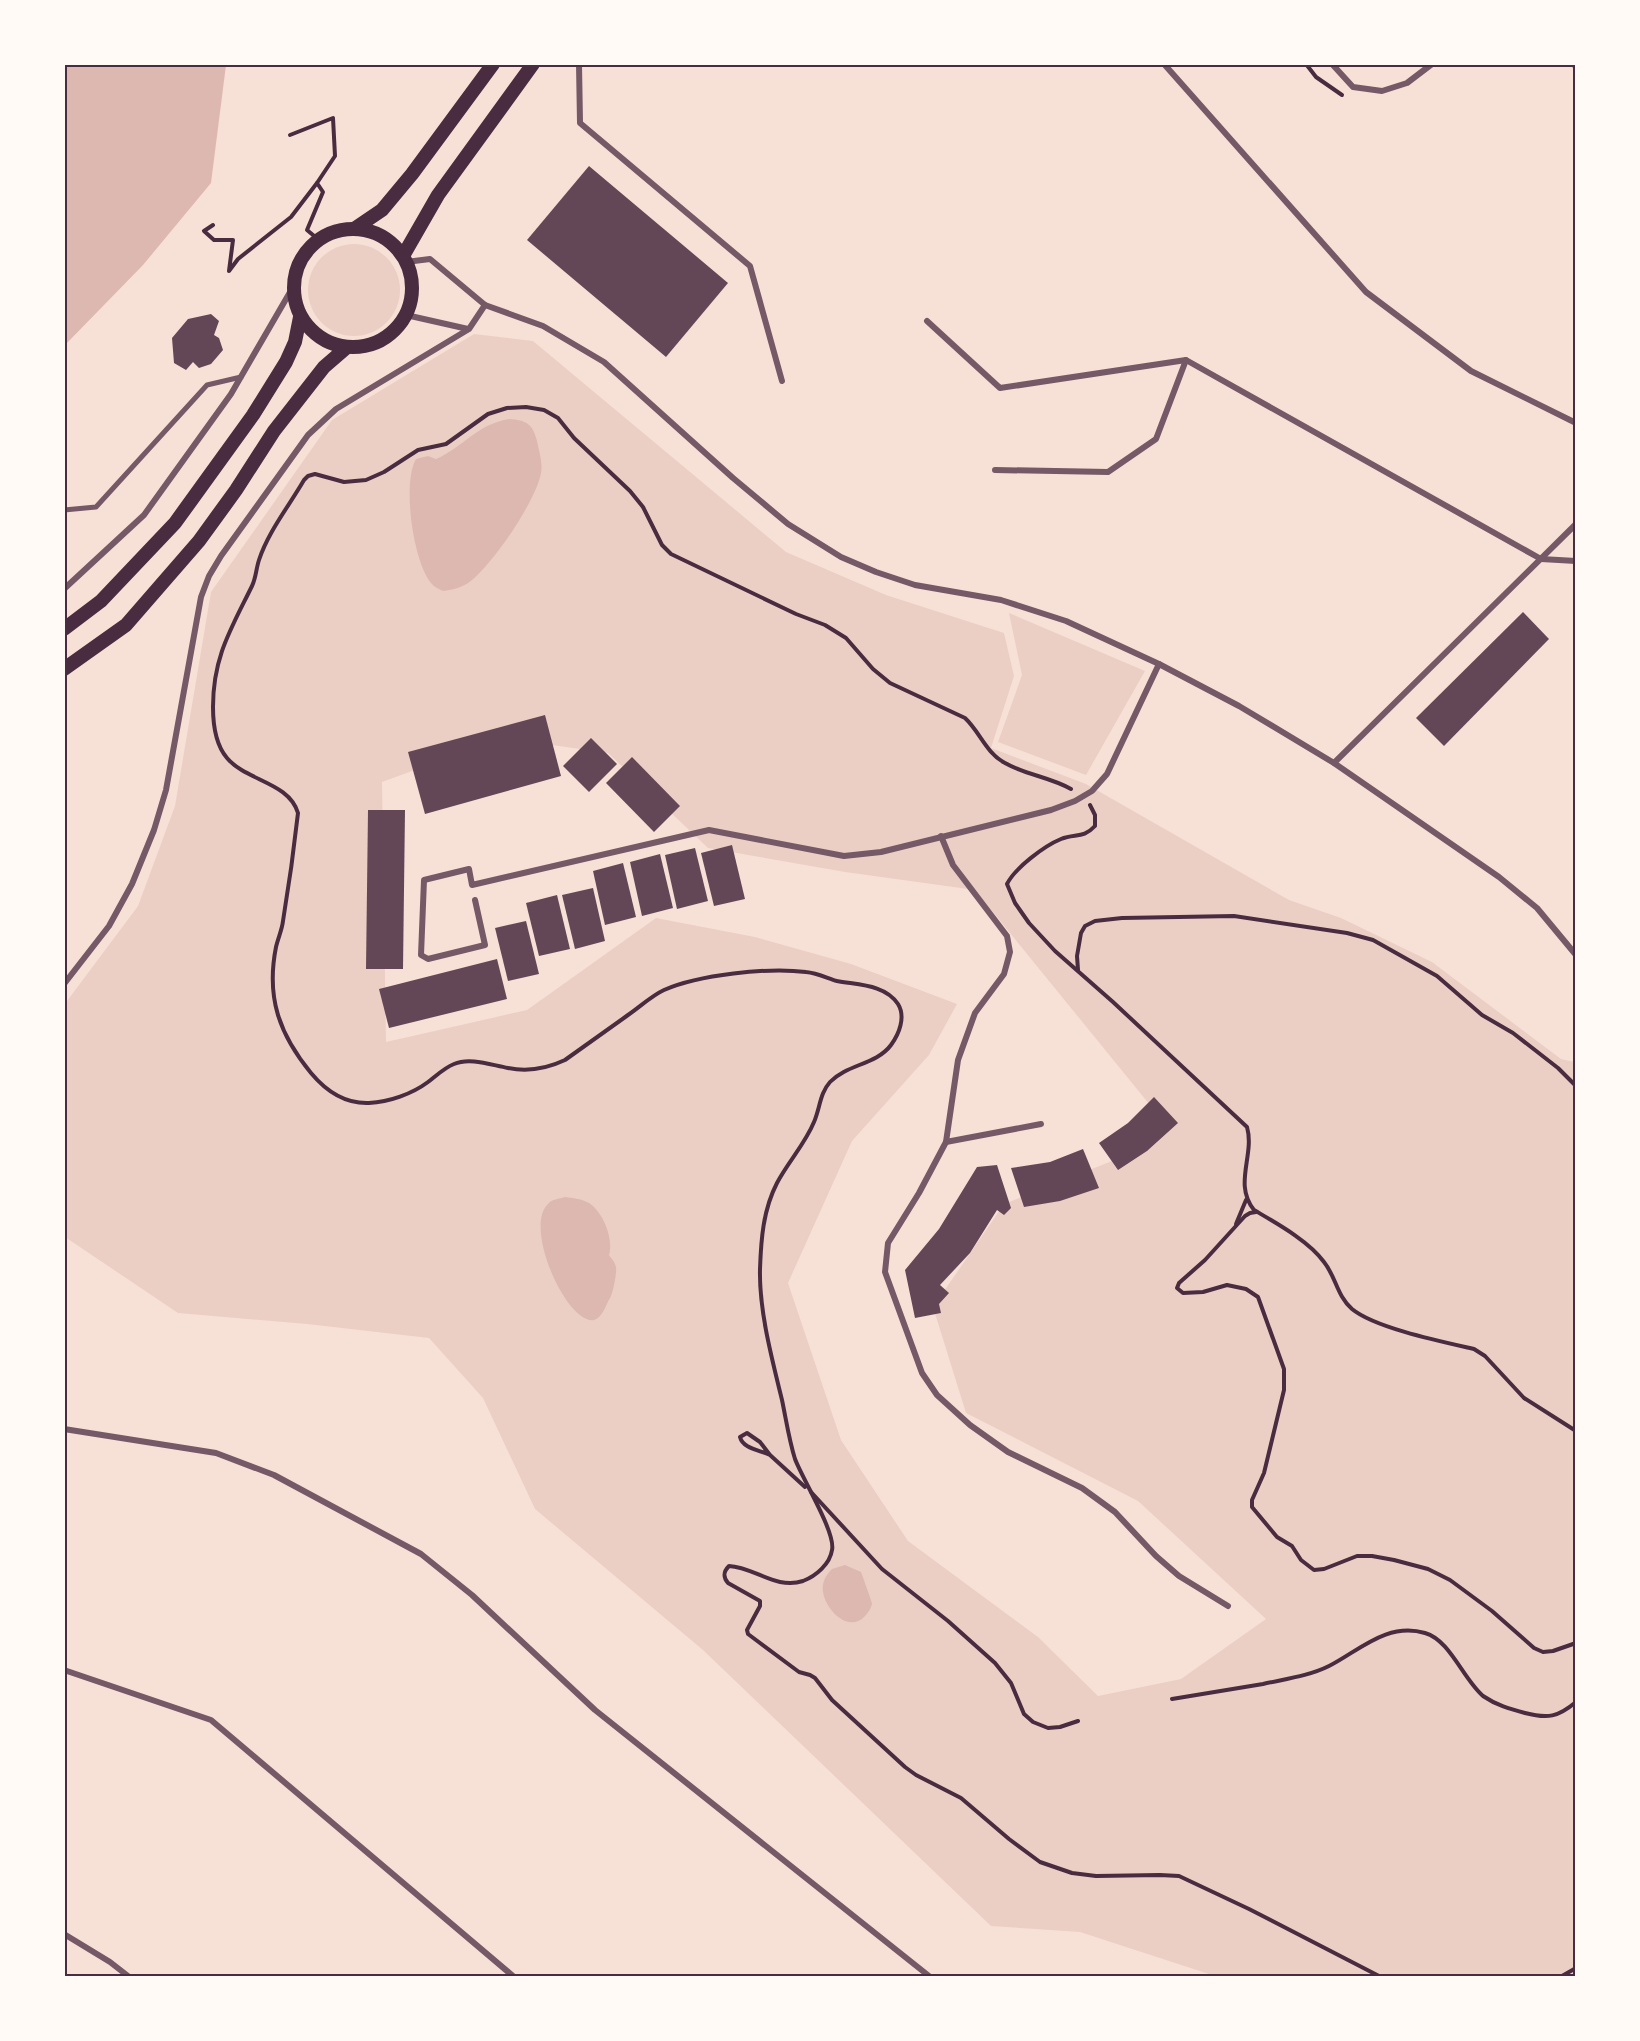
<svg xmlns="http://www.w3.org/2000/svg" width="1640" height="2041" font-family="Mulish,sans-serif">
<rect width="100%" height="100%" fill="#f7e1d7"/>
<g fill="#ebcfc5" fill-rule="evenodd">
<circle cx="354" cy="290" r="46"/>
<path d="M474,334l59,7 253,211 100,43 118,38 10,43 -23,72 95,36 203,116 52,18 91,44 129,97 14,3v914h-360l-135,-44 -89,-6 -288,-276 -168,-141 -52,-111 -54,-60 -122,-14 -129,-11 -113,-76 -1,-232 74,-99 37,-100 36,-214 121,-172zM502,738l106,15 100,95 137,24 130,18 192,236 -15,19 -148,59 -71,103 33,106 172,88 128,118 -85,60 -83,17 -60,-59 -130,-96 -67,-101 -53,-157 64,-142 77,-86 28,-51 -106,-40 -96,-27 -99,-19 -129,92 -141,32 -4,-260z"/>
<polygon points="1009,613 1145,671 1086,775 998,742 1022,675"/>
</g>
<g fill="#dcb8b0">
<polygon points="65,64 226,65 211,183 143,265 65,345"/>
<path d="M509,419c17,1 24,5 28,22 2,10 6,22 4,32 -5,28 -47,89 -69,107 -8,7 -19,10 -29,11 -4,-2 -9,-4 -12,-8 -18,-22 -29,-100 -15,-124l12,-3 8,3c28,-12 39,-34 73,-40z"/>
<path d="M565,1197c8,1 17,2 24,6 14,9 25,36 20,52 2,3 6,7 7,12 1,6 -3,26 -6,31 -4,7 -8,20 -16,22 -27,5 -71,-93 -46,-116 4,-5 11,-5 17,-7z"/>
<path d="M845,1565l16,7c2,5 10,28 11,31 0,4 -4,10 -7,13 -18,21 -49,-15 -41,-35 1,-4 5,-9 8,-12z"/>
</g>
<g fill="#644757">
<polygon points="589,166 728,283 666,357 527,240"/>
<polygon points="211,314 219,321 214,335 219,338 223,350 211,364 199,368 193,362 186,370 174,363 172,338 188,319"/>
<polygon points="1523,612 1549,639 1444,746 1416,718"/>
<polygon points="545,715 561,776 425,814 408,752"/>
<polygon points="591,738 617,764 589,792 563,766"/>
<polygon points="632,757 680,806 654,832 606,783"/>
<polygon points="368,810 405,810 403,969 366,969"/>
<polygon points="732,845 745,899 714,906 701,853"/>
<polygon points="695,848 708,901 677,909 665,855"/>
<polygon points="660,854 673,908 642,916 630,862"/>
<polygon points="623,863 636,917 605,925 593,871"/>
<polygon points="593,888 605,941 575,949 562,895"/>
<polygon points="557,895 570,949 539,956 526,903"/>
<polygon points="526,921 539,974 508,981 495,928"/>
<polygon points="497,959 507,999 389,1028 379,989"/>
<polygon points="1154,1097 1178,1123 1147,1151 1118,1170 1099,1143 1128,1123"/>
<polygon points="1083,1149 1099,1188 1060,1201 1024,1207 1011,1168 1050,1162"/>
<polygon points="997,1165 1011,1208 1004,1215 997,1210 970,1253 940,1285 949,1293 939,1304 941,1313 915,1318 905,1270 939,1229 977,1167"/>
</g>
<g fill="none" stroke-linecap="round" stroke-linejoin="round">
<g stroke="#4a2c40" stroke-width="4">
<polyline points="1306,64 1316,77 1342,95"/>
<polyline points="290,135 333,118 335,156 317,183 323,192 307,230 319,240"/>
<polyline points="213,225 204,231 214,240 233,240 229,271 238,259 291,217 317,183"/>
<path d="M1071,789c-21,-12 -45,-14 -66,-26 -19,-10 -25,-31 -40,-45l-75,-35 -17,-14 -27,-31 -21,-13 -29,-11 -125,-60 -9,-9 -19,-38 -13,-16 -56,-53 -16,-20 -14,-8 -18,-3 -19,1 -19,6 -42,30 -28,6 -34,22 -18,8 -22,2 -29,-8 -7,2 -4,4c-15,26 -36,52 -45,80 -3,9 -3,18 -7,26 -21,43 -39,71 -39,121 0,18 2,37 14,51 19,23 62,24 71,55 -4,36 -9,72 -15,108 -1,9 -5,17 -7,26 -10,50 3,87 35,126 15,18 33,31 58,30 20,-1 43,-9 59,-21 8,-6 16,-14 26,-18 16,-7 37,1 54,4 20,4 38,1 57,-8 21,-15 42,-30 63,-45 12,-8 23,-19 36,-25 34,-15 104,-23 142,-18 11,1 21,6 31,9 20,4 48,3 61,23 8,13 1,30 -7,41 -15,20 -44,19 -61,37 -10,11 -10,26 -16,40 -9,22 -26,40 -37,61 -14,27 -16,57 -17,86 -1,42 12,90 22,131 4,19 7,40 13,59 8,21 41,74 37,91 -2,14 -16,26 -29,31 -27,9 -49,-14 -74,-15 -6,6 -6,11 -1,17l32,18v5l-13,24 1,4 51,38 11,3 5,3 17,22 73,67 11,8 45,23 48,41 31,23 32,11 24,3 64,-1 19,1 70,33 130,67"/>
<path d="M1090,805l5,10v11c-12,13 -20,7 -34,13 -17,7 -46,29 -54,45l8,19 14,20 26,28 58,51 134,125c8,28 -14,57 7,83 22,13 55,31 70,52 12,15 13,34 28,47 23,19 91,33 122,40l11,7 39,42 52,33"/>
<polyline points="1078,970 1077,956 1081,933 1085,926 1095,921 1122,918 1234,916 1347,933 1373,940 1437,976 1482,1015 1513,1033 1558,1068 1576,1086"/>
<polyline points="1256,1212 1250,1213 1245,1216 1205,1260 1179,1283 1177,1288 1183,1293 1203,1292 1227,1285 1246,1289 1258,1297 1284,1369 1284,1390 1264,1473 1252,1500 1252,1507 1277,1537 1292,1546 1301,1560 1314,1570 1324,1569 1357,1556 1372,1556 1394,1560 1428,1569 1450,1580 1492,1611 1534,1648 1543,1652 1553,1651 1576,1643"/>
<polyline points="1236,1224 1246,1200"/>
<path d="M770,1455c-10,-5 -27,-6 -30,-18l7,-4 13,9 10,13 35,32"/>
<polyline points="811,1492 882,1569 948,1621 995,1663 1011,1683 1024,1714 1033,1722 1048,1728 1060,1727 1078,1721"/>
<path d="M1172,1699c30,-5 61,-10 91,-15 22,-5 46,-8 66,-18 31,-16 58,-44 96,-33 25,7 38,46 58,63 13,9 27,13 42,17 23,6 33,4 51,-11"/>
<polyline points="1562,1976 1576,1968"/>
</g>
<polyline stroke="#755966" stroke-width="5" points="64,510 96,507 207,385 241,377"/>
<g stroke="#755966" stroke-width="6">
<polyline points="579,64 580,123 750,266 782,381"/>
<polyline points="1164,64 1366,292 1471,371 1576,423"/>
<polyline points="1332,64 1353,87 1382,91 1407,83 1432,64"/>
<polyline points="1574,64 1576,67"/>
<polyline points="406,262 430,259 485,305 543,326 604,362 733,478 788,524 841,557 876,572 915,585 1001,600 1066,621 1159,664 1239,706 1334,763 1499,877 1537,908 1576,955"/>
<polyline points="406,315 468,329"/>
<polyline points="927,321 1000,388 1186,360 1541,559 1576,561"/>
<polyline points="995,470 1108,472 1156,439 1186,360"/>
<polyline points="64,589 144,515 231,394 293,287"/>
<polyline points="1334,763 1576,524"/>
<polyline points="941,836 953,865 1007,936 1010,952 1004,974 975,1013 958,1060 946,1142 919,1193 888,1243 885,1272 922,1373 937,1395 970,1425 1008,1452 1082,1488 1115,1512 1156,1556 1179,1576 1228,1606"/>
<polyline points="475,900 485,945 428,959 421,955 424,880 469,869 472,885 709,830 844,856 881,852 1051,810 1075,801 1092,791 1107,774 1159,664"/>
<polyline points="64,984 109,926 132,884 154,830 166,790 201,597 209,576 221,556 308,435 336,409 469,329 485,305"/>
<polyline points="946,1142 1041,1124"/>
<polyline points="64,1429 216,1453 274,1475 421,1554 472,1595 595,1710 929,1976"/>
<polyline points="64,1670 211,1720 513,1976"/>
<polyline points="64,1934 110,1962 128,1976"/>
</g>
<g stroke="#4a2c40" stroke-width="14">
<circle cx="353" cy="288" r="59"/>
<polyline points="354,229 382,210 412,174 493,64"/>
<polyline points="403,256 438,195 533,64"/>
<polyline points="64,629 101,601 175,523 253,415 286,362 295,342 300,317"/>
<polyline points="64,669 126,625 199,541 236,490 274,431 324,367 346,348"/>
</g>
</g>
<rect width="1640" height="2041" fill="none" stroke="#fffaf5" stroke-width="132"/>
<rect x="66" y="66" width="1508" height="1909" fill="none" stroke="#4a2c40" stroke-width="2"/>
</svg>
